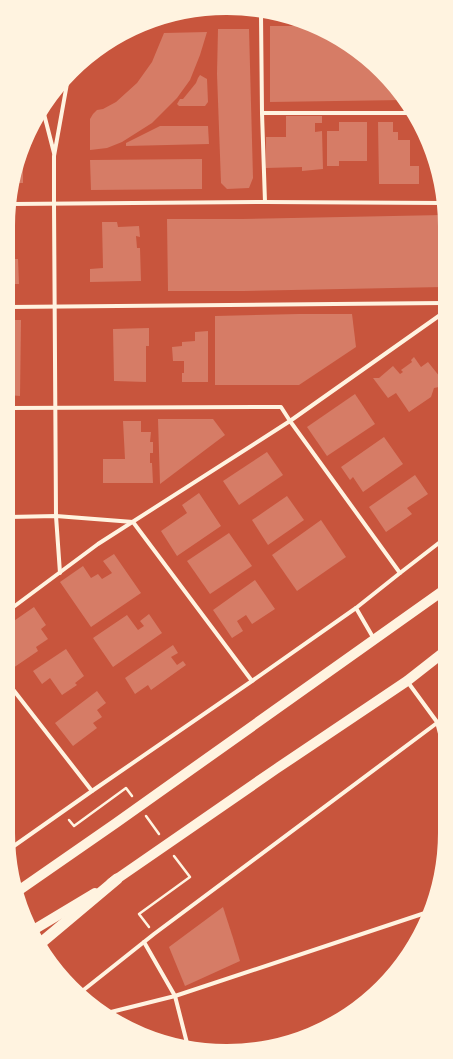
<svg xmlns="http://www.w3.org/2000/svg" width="453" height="1059" font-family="'Open Sans',sans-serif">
<rect width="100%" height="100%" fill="#c8553d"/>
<g fill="#d67c66">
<polygon points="270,26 308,26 359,53 400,93 404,100 270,102"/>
<polygon points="218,29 249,29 253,178 249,188 227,189 221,183 217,74"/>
<polygon points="207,32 200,55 190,80 177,98 152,123 122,142 107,148 90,150 90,119 93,114 97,110 103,109 116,102 137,83 152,62 164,33"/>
<polygon points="200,75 207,79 208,102 205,106 179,106 177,104 180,99 183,99 196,83 198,78"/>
<polygon points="286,116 322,116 322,123 315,123 315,132 322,131 323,169 302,171 302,167 266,168 266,137 286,137"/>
<polygon points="339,122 367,122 367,161 339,161 339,166 327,166 327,131 339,131"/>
<polygon points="378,122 393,122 393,132 398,132 398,140 410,140 410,166 419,166 419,184 379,184"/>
<polygon points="160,126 208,126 209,144 126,146 126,143"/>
<polygon points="23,150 23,183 15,183 20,156"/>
<polygon points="202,159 202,189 91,190 90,160"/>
<polygon points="443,215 443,287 243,291 168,291 167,219 242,219"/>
<polygon points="102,222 117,222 118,227 139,226 140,237 136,236 137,248 140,248 141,281 90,282 90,269 103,268"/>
<polygon points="8,259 18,259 19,284 8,284"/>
<polygon points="299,314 352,314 356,347 299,385 215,385 215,316"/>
<polygon points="8,320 21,320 20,396 8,395"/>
<polygon points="149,328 149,346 146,346 146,382 114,381 113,329"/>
<polygon points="208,331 208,382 182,382 182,373 184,373 184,361 173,361 172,347 182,346 182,342 195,341 195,332"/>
<polygon points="414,357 421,367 428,362 444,382 444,386 434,388 431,397 409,412 396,393 388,398 373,378 379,378 393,366 400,374 403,372 401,370 412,362 411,360"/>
<polygon points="355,394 375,424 327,456 307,427"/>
<polygon points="158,419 213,419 225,435 160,484"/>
<polygon points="123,421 141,421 141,432 151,432 150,442 153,442 153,453 150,453 150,463 152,463 153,483 103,483 103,459 125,459"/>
<polygon points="384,437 403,464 363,492 353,477 350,480 341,467"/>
<polygon points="267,452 283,475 239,505 223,481"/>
<polygon points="415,475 428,494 407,508 412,514 386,532 369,507"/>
<polygon points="199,493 221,526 177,556 161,531 187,513 182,505"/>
<polygon points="287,496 304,520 268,545 252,520"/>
<polygon points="321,520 346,557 297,591 272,555"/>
<polygon points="229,533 252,566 210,594 187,561"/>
<polygon points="114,554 141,593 91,627 60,582 83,566 91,578 98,574 102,579 112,573 103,561"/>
<polygon points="255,580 275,609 252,624 246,615 237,621 243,631 232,638 213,610"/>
<polygon points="34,607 46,625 41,629 48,639 36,647 38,651 13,668 8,660 8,625"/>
<polygon points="149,614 162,633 113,667 93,638 127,615 138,630 144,626 140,621"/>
<polygon points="173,645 178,653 171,657 177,665 183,661 186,665 151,690 148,685 135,694 125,678"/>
<polygon points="66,649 84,676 75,683 77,685 62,695 50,678 42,684 33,671"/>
<polygon points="97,691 106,703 97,710 102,717 93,723 97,728 73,746 55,723"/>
<polygon points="223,907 233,938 240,961 185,986 169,947"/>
</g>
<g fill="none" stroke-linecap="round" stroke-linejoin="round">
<g stroke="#fff3e0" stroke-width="2.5">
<polyline points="146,816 159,834"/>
<polyline points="69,820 74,826 126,788 132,796"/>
<polyline points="149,927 139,914 190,877 174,856"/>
</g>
<g stroke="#fff3e0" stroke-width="4">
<polyline points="261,15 262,113 265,202"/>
<polyline points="262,113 411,113"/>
<polyline points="44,114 54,153"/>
<polyline points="12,204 265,202 443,203"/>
<polyline points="8,307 443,303"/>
<polyline points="8,408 281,407 290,421 400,573"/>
<polyline points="8,517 56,516 133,522 252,681"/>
<polyline points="60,573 56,516 54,204 54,156 68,78"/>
<polyline points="356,608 374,639"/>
<polyline points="8,611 98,544 290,421 443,313"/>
<polyline points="407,681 437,722 445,753"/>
<polyline points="8,683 92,791"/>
<polyline points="11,848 92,791 252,681 356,608 400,573 444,539"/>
<polyline points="144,942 175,996 188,1047"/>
<polyline points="81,992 154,934 445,717"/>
<polyline points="107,1013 175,996 428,912"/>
</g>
<g stroke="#fff3e0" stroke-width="10">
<polyline points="111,883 276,769 407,681 444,652"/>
<polyline points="18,891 116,823 444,590"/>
<polyline points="35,929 95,893"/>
</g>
<polyline stroke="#fff3e0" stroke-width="11" points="42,942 117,879"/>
</g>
<path d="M0 0H453V1059H0ZM226 15H227A211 211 0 0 1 438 226V833A211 211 0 0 1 227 1044H226A211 211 0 0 1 15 833V226A211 211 0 0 1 226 15Z" fill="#fff3e0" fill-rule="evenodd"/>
</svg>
